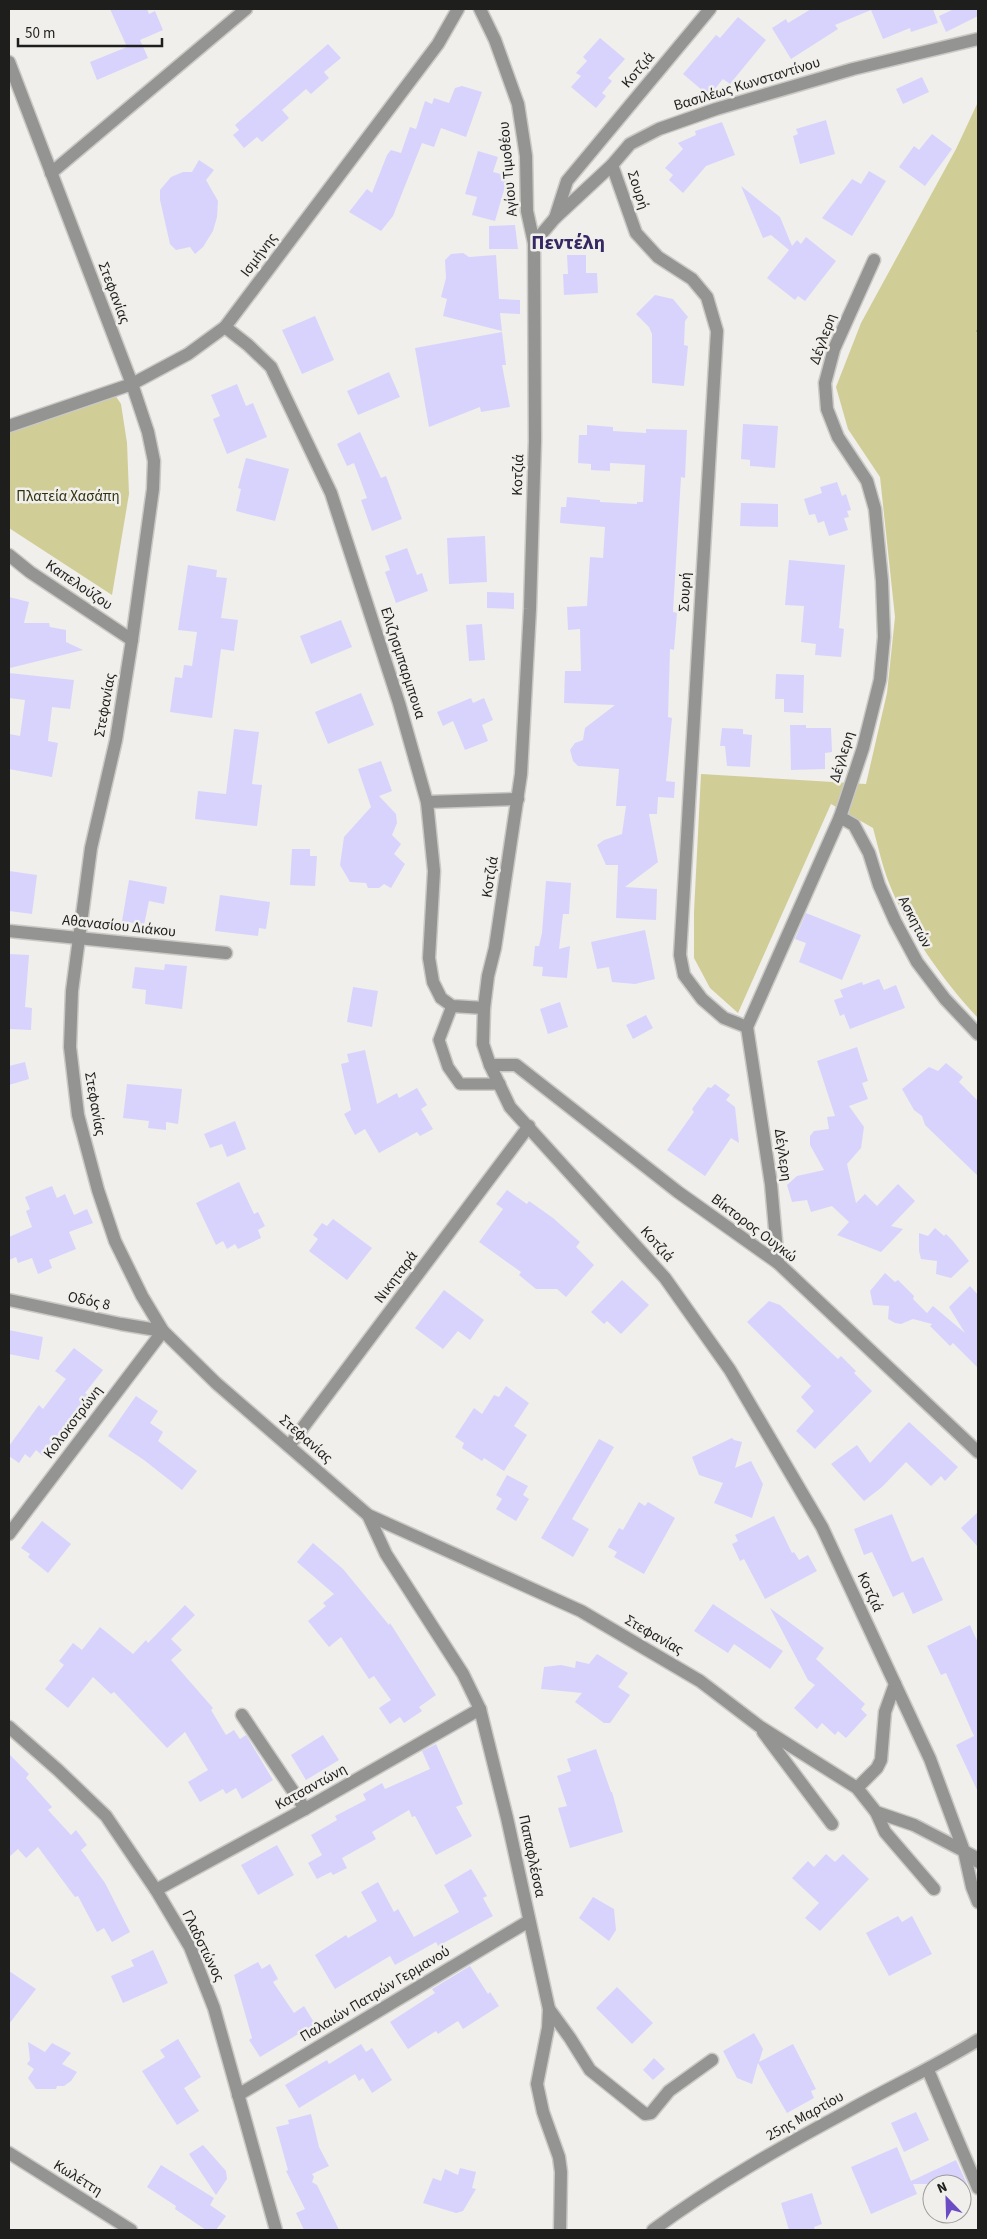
<svg xmlns="http://www.w3.org/2000/svg" width="987" height="2239" font-family="'Source Sans 3',sans-serif">
<rect width="100%" height="100%" fill="#f0efeb"/>
<g fill="#d0cd96">
<path d="M978,102v916c-34,-36 -71,-88 -89,-135 -7,-18 -11,-37 -16,-55l-42,-24 -93,209 -28,-25 -16,-30v-46l7,-138 165,10 21,-91 8,-76 -15,-140 -32,-48 -12,-42 25,-64 95,-174z"/>
<polygon points="115,395 121,404 127,443 129,494 112,595 9,528 9,431"/>
</g>
<g fill="#d8d3fd">
<polygon points="110,9 147,9 149,14 155,11 163,30 140,40 148,58 97,80 90,62 127,47"/>
<polygon points="811,9 933,9 938,23 911,32 910,28 883,39 871,10 835,25 838,29 791,59 772,28 786,19 788,23"/>
<polygon points="954,9 978,9 978,16 946,32 939,16"/>
<polygon points="738,17 766,40 730,84 723,79 709,96 683,74 716,35 720,38"/>
<polygon points="600,38 625,59 608,78 612,81 602,93 606,96 596,108 571,87 581,76 576,73 587,61 583,57"/>
<polygon points="328,44 341,58 324,72 329,78 311,94 306,89 282,110 289,118 262,142 257,137 244,148 233,135 239,130 235,125"/>
<polygon points="922,77 929,92 903,104 896,89"/>
<polygon points="462,86 482,92 466,137 441,128 434,147 422,143 393,216 381,231 349,212 367,189 372,193 387,155 391,150 401,153 410,127 416,129 425,101 432,104 434,98 449,103 455,88"/>
<polygon points="826,120 835,154 800,164 793,136 798,134 796,129"/>
<polygon points="722,122 735,155 706,166 683,193 669,180 673,175 665,168 683,149 678,143 696,135 695,131"/>
<polygon points="932,134 952,149 925,186 899,167 914,146 919,150"/>
<polygon points="478,151 498,157 493,172 508,176 495,221 472,215 477,197 465,194"/>
<polygon points="199,160 214,170 206,180 218,201 217,217 213,231 203,247 195,254 190,247 176,250 170,244 160,200 160,190 171,177 183,172 192,172"/>
<polygon points="869,171 886,181 852,236 822,218 852,179 861,184"/>
<polygon points="741,186 780,217 792,246 797,240 801,244 806,237 836,261 805,301 798,296 795,300 767,278 789,250 771,235 763,238"/>
<polygon points="515,225 518,249 489,249 489,226"/>
<polygon points="463,253 469,257 496,255 499,299 520,300 520,314 500,313 502,331 443,316 447,299 441,297 446,278 445,260 451,254"/>
<polygon points="567,255 586,255 586,273 597,273 598,293 564,295 563,274 568,274"/>
<polygon points="655,295 673,299 688,317 685,321 684,345 688,346 684,386 652,383 652,334 649,327 636,314"/>
<polygon points="315,316 334,360 302,374 282,330"/>
<polygon points="502,332 506,365 502,365 510,407 481,412 480,407 429,427 415,348"/>
<polygon points="389,372 400,397 358,415 347,391"/>
<polygon points="237,384 246,406 253,403 267,437 227,454 213,419 220,416 211,395"/>
<polygon points="743,424 778,426 775,468 750,466 750,460 741,459"/>
<polygon points="587,425 613,427 613,431 646,433 646,429 687,430 685,478 681,477 673,612 677,613 674,650 670,649 668,717 672,718 666,781 675,782 674,798 658,797 657,814 649,814 658,862 625,887 657,889 656,920 616,918 618,865 606,865 597,845 604,840 622,834 626,806 616,806 619,769 578,766 573,761 570,750 575,743 583,740 585,728 615,705 564,703 565,671 581,671 580,629 568,630 567,607 587,606 590,557 603,558 605,527 560,523 561,507 566,507 567,497 600,500 600,502 637,504 637,502 643,502 645,465 610,463 610,471 591,470 591,464 578,463 579,435 587,435"/>
<polygon points="360,432 381,478 386,476 402,519 372,531 361,500 367,498 354,463 347,466 337,444"/>
<polygon points="246,458 289,469 275,521 236,511 241,489 238,488"/>
<polygon points="837,482 842,496 846,494 851,510 847,511 849,517 844,518 848,530 829,536 824,521 818,523 815,514 809,515 804,499 822,493 820,487"/>
<polygon points="741,503 778,504 778,527 740,526"/>
<polygon points="485,536 487,582 449,584 447,538"/>
<polygon points="407,548 417,575 422,573 428,591 396,603 385,572 390,570 385,556"/>
<polygon points="789,560 845,565 839,628 844,629 841,657 815,655 816,644 801,642 804,606 785,605"/>
<polygon points="188,565 217,570 216,577 227,578 221,618 238,620 234,651 221,649 212,718 170,712 175,677 182,678 184,665 192,666 197,632 178,630"/>
<polygon points="487,592 514,593 514,609 487,608"/>
<polygon points="9,597 29,602 24,623 49,623 50,627 66,630 66,642 83,650 10,668"/>
<polygon points="341,620 352,647 311,664 300,636"/>
<polygon points="482,624 485,660 469,661 466,625"/>
<polygon points="9,673 74,680 70,709 52,707 48,741 58,743 52,777 9,769 9,734 20,736 25,700 9,698"/>
<polygon points="776,674 804,675 803,713 784,712 784,699 775,699"/>
<polygon points="361,693 374,725 328,744 315,712"/>
<polygon points="471,698 473,703 484,698 493,720 482,725 488,741 465,750 453,721 443,726 437,712"/>
<polygon points="790,725 806,725 806,728 831,728 832,752 825,753 825,769 791,770"/>
<polygon points="722,728 743,729 743,734 752,735 750,767 727,766 725,746 720,746"/>
<polygon points="234,729 259,732 252,784 262,785 257,826 195,819 198,791 226,794"/>
<polygon points="381,761 392,791 379,796 396,814 397,823 392,835 401,844 394,854 405,864 391,888 384,884 379,888 368,888 366,883 350,882 340,865 344,837 371,807 358,769"/>
<polygon points="292,849 310,849 310,856 317,856 315,886 290,885"/>
<polygon points="9,871 37,875 32,914 9,911"/>
<polygon points="129,880 167,887 164,904 149,901 144,925 122,921"/>
<polygon points="546,881 571,883 569,914 563,914 559,949 570,946 567,978 542,976 543,967 533,966 535,946 539,946 542,933"/>
<polygon points="220,895 270,902 266,929 259,928 258,936 215,931"/>
<polygon points="806,913 861,935 842,980 799,962 806,943 795,939"/>
<polygon points="645,930 655,979 635,984 612,982 609,967 597,969 591,942"/>
<polygon points="9,954 29,955 25,1007 32,1008 31,1030 9,1029"/>
<polygon points="165,964 187,966 182,1009 145,1004 146,990 132,988 135,967 164,970"/>
<polygon points="879,979 884,990 896,985 905,1008 850,1029 844,1014 840,1016 834,1000 843,997 840,990 862,982 863,985"/>
<polygon points="353,987 378,991 372,1027 347,1022"/>
<polygon points="560,1002 568,1027 548,1034 540,1009"/>
<polygon points="646,1015 653,1028 633,1039 626,1025"/>
<polygon points="857,1047 868,1081 862,1083 868,1099 849,1106 864,1127 861,1148 847,1164 856,1203 865,1194 877,1206 898,1184 915,1201 891,1226 903,1229 881,1252 837,1235 849,1222 832,1206 811,1212 807,1200 792,1202 787,1185 797,1176 824,1170 810,1145 810,1136 814,1131 829,1129 827,1117 835,1116 817,1061"/>
<polygon points="365,1050 377,1104 397,1093 399,1098 417,1088 427,1105 421,1109 433,1129 420,1136 417,1132 379,1153 365,1129 355,1135 344,1114 351,1110 341,1064 349,1062 347,1054"/>
<polygon points="25,1062 29,1079 9,1085 9,1066"/>
<polygon points="946,1063 963,1077 959,1082 978,1101 978,1176 925,1125 922,1116 914,1110 902,1089 929,1067 938,1071"/>
<polygon points="127,1084 182,1089 178,1124 166,1122 166,1130 148,1128 149,1121 123,1118"/>
<polygon points="715,1084 730,1095 726,1100 735,1107 739,1143 731,1138 705,1176 667,1150 694,1112 692,1109 708,1087 711,1088"/>
<polygon points="235,1121 246,1149 227,1157 222,1144 210,1148 204,1134"/>
<polygon points="239,1182 254,1214 258,1212 265,1226 258,1230 261,1238 238,1249 235,1244 227,1249 223,1241 216,1245 196,1203"/>
<polygon points="52,1186 57,1198 65,1194 74,1215 87,1209 93,1223 69,1232 76,1249 49,1260 52,1268 38,1274 32,1258 18,1263 16,1257 9,1260 9,1237 32,1227 26,1211 30,1209 25,1197"/>
<polygon points="507,1190 527,1204 529,1201 553,1218 580,1242 576,1247 594,1265 566,1297 557,1289 536,1289 519,1275 521,1272 479,1242 503,1209 496,1204"/>
<polygon points="333,1219 372,1248 347,1280 309,1251 318,1239 313,1235 322,1223 327,1226"/>
<polygon points="935,1228 944,1236 946,1234 952,1240 969,1261 951,1278 936,1274 937,1261 921,1259 919,1251 919,1233 928,1236"/>
<polygon points="885,1273 895,1282 898,1280 914,1296 913,1299 927,1313 933,1306 965,1333 949,1307 970,1286 978,1295 978,1368 953,1343 950,1346 930,1326 932,1324 913,1319 901,1324 895,1323 888,1319 889,1306 873,1305 870,1291"/>
<polygon points="622,1280 649,1305 621,1334 607,1321 604,1324 591,1312"/>
<polygon points="444,1290 484,1320 470,1340 458,1331 443,1349 415,1328"/>
<polygon points="769,1301 780,1305 838,1359 841,1356 856,1371 854,1373 872,1391 815,1449 796,1431 814,1411 801,1397 811,1386 747,1322"/>
<polygon points="9,1330 43,1337 39,1360 9,1354"/>
<polygon points="74,1348 103,1370 85,1393 92,1399 60,1440 57,1438 43,1456 36,1450 30,1458 25,1454 19,1463 9,1456 9,1446 39,1405 43,1409 66,1379 55,1371"/>
<polygon points="506,1386 529,1403 514,1426 527,1435 504,1471 484,1458 482,1461 462,1448 464,1443 455,1437 474,1408 482,1414 494,1395 499,1397"/>
<polygon points="136,1396 158,1411 150,1423 163,1432 158,1441 197,1471 182,1490 144,1460 108,1436"/>
<polygon points="909,1422 958,1467 945,1481 941,1476 931,1486 906,1462 882,1487 864,1501 831,1464 857,1445 870,1463"/>
<polygon points="732,1438 734,1440 742,1442 735,1468 751,1461 763,1484 752,1518 714,1503 723,1483 699,1475 692,1457"/>
<polygon points="599,1439 614,1447 572,1519 589,1529 573,1557 541,1538"/>
<polygon points="507,1475 528,1486 523,1495 529,1499 516,1521 496,1509 502,1499 496,1495"/>
<polygon points="639,1502 645,1506 648,1502 675,1518 644,1574 614,1557 617,1552 608,1547 619,1528 623,1530"/>
<polygon points="978,1512 978,1547 961,1528"/>
<polygon points="892,1514 912,1562 923,1557 943,1600 913,1614 903,1592 893,1597 872,1552 864,1555 854,1529"/>
<polygon points="774,1516 792,1553 794,1552 799,1560 808,1555 817,1571 765,1599 744,1559 740,1561 732,1544 738,1541 735,1535"/>
<polygon points="42,1521 71,1544 48,1573 28,1557 30,1554 21,1548"/>
<polygon points="313,1543 343,1569 389,1625 390,1623 436,1695 419,1707 422,1711 404,1723 400,1717 390,1724 379,1708 391,1700 374,1676 369,1679 341,1637 329,1647 308,1621 326,1606 323,1603 334,1594 297,1562"/>
<polygon points="713,1604 783,1651 770,1669 734,1644 728,1653 694,1631"/>
<polygon points="185,1605 195,1615 171,1639 182,1650 171,1660 213,1708 211,1710 226,1735 234,1730 240,1739 246,1735 273,1780 242,1799 236,1788 226,1794 223,1789 200,1802 188,1782 208,1770 185,1732 167,1748 114,1692 111,1694 93,1677 68,1708 45,1689 64,1665 59,1661 73,1643 82,1650 100,1627 133,1654 146,1640 148,1643"/>
<polygon points="770,1608 824,1648 816,1659 865,1704 861,1709 867,1715 846,1738 838,1731 835,1735 822,1723 817,1729 794,1708 815,1685 808,1680"/>
<polygon points="970,1625 978,1643 978,1792 956,1745 974,1736 946,1673 941,1675 927,1646"/>
<polygon points="597,1654 628,1673 618,1687 630,1695 610,1723 604,1723 575,1702 582,1693 541,1689 544,1667 561,1665 575,1668 576,1661 589,1664"/>
<polygon points="323,1735 339,1760 306,1780 291,1755"/>
<polygon points="436,1744 463,1804 456,1807 472,1836 436,1855 415,1816 412,1817 409,1810 372,1832 376,1839 342,1858 347,1868 333,1875 331,1872 317,1879 308,1863 322,1855 311,1835 337,1820 335,1816 366,1800 363,1794 382,1783 385,1789 430,1769 422,1751"/>
<polygon points="596,1749 611,1792 612,1792 623,1832 570,1848 558,1808 567,1806 557,1776 571,1771 567,1759"/>
<polygon points="9,1754 29,1774 26,1778 52,1807 48,1810 71,1835 76,1830 87,1845 81,1850 105,1883 130,1932 112,1942 104,1928 97,1932 78,1896 75,1897 38,1847 26,1858 18,1849 9,1857"/>
<polygon points="277,1845 294,1875 258,1895 241,1865"/>
<polygon points="826,1854 835,1862 843,1854 869,1879 820,1931 805,1918 819,1903 792,1878 808,1861 814,1867"/>
<polygon points="471,1869 487,1896 483,1898 493,1916 438,1946 436,1942 395,1965 390,1956 335,1989 315,1955 346,1935 348,1938 377,1921 361,1892 378,1882 394,1912 398,1909 414,1937 459,1912 444,1885"/>
<polygon points="593,1897 614,1909 616,1930 609,1941 579,1918"/>
<polygon points="898,1916 902,1922 912,1916 932,1954 889,1976 866,1933"/>
<polygon points="153,1950 168,1983 123,2003 111,1976 134,1966 131,1960"/>
<polygon points="258,1962 262,1969 270,1964 278,1979 273,1982 294,2013 304,2006 315,2024 260,2057 249,2040 252,2038 234,1975"/>
<polygon points="470,1966 488,1994 490,1992 499,2006 463,2029 458,2021 438,2034 436,2031 408,2049 390,2022 435,1993 432,1989"/>
<polygon points="9,1971 36,1989 9,2024"/>
<polygon points="617,1987 653,2023 632,2044 596,2008"/>
<polygon points="754,2033 763,2049 759,2062 793,2044 816,2089 811,2091 814,2098 787,2113 758,2063 752,2084 737,2078 723,2051"/>
<polygon points="178,2039 201,2077 184,2088 199,2111 177,2125 142,2071 165,2057 160,2050"/>
<polygon points="28,2042 45,2052 52,2043 71,2053 62,2064 77,2072 71,2081 64,2086 57,2086 56,2089 36,2089 28,2078 34,2069 27,2064 30,2060"/>
<polygon points="361,2044 366,2052 372,2048 392,2080 372,2093 363,2078 359,2081 355,2074 299,2108 285,2085 327,2060 329,2064"/>
<polygon points="654,2058 665,2069 653,2080 643,2070"/>
<polygon points="916,2112 929,2140 904,2152 891,2123"/>
<polygon points="311,2114 319,2147 329,2166 312,2174 314,2177 312,2182 317,2185 339,2230 304,2230 296,2213 305,2209 286,2171 288,2170 276,2127 289,2124 288,2120"/>
<polygon points="203,2145 226,2171 227,2179 216,2195 189,2154"/>
<polygon points="897,2147 911,2181 956,2160 967,2184 913,2184 917,2194 871,2214 851,2167"/>
<polygon points="161,2165 214,2198 210,2205 226,2216 216,2230 206,2230 175,2209 176,2206 147,2187"/>
<polygon points="460,2168 476,2172 472,2188 476,2189 463,2211 456,2213 423,2203 433,2178 441,2181 445,2169 458,2175"/>
<polygon points="812,2193 822,2224 814,2227 815,2230 789,2230 781,2203"/>
</g>
<g fill="none" stroke-linecap="round" stroke-linejoin="round">
<g stroke="#cac9c6" stroke-width="14">
<polyline id="service" points="452,1006 439,1040 448,1067 460,1084 500,1084"/>
</g>
<g stroke="#cac9c6" stroke-width="15">
<g id="minor">
<polyline points="480,9 495,40 518,104 526,156 527,211 534,243 535,441 530,609 521,774 495,948 488,976 484,1008 483,1044 490,1065 510,1107 665,1278 730,1370 822,1527 895,1684 885,1712 881,1760 877,1768 857,1788"/>
<polyline points="9,62 132,384 148,432 154,461 153,489 132,640 116,740 91,848 72,991 70,1047 78,1115 98,1190 115,1241 142,1296 163,1331 216,1383 368,1515 581,1611 700,1681 759,1726 857,1788 876,1812 914,1825 964,1851 972,1887 978,1902"/>
<polyline points="612,165 636,233 658,257 692,279 707,297 717,331 680,955 684,975 702,999 724,1018 747,1027"/>
<polyline points="51,173 246,9"/>
<polyline points="555,218 612,165 630,144 659,129 716,109 853,69 978,39"/>
<polyline points="534,243 555,218 567,181 710,9"/>
<polyline points="225,327 248,345 271,367 331,493 399,703 427,802 434,871 429,958 433,982 441,998 452,1006 484,1008"/>
<polyline points="9,426 132,384 188,354 225,327 438,44 458,9"/>
<polyline points="9,555 30,572 132,640"/>
<polyline points="427,802 518,799"/>
<polyline points="840,817 854,825 869,853 879,885 895,921 917,962 945,999 978,1034"/>
<polyline points="9,931 226,953"/>
<polyline points="490,1065 516,1065 678,1192 778,1263 978,1452"/>
<polyline points="778,1263 771,1184 747,1027 840,817 863,748 880,680 884,637 882,581 875,509 867,481 838,437 827,409 825,383 834,349 874,260"/>
<polyline points="9,1300 121,1324 163,1331 9,1534"/>
<polyline points="289,1446 529,1126"/>
<polyline points="368,1515 386,1554 463,1674 480,1709 507,1818 549,2009 548,2028 537,2084 543,2112 559,2157 561,2172 560,2230"/>
<polyline points="895,1684 930,1759 964,1851 975,1857 978,1862"/>
<polyline points="242,1715 305,1809"/>
<polyline points="9,1727 58,1770 106,1816 156,1890 190,1947 214,2008 276,2230"/>
<polyline points="763,1732 832,1824"/>
<polyline points="876,1812 885,1832 934,1889"/>
<polyline points="156,1890 305,1809 480,1709"/>
<polyline points="549,2009 570,2038 590,2070 645,2114 651,2113 669,2091 712,2060"/>
<polyline points="928,2070 978,2188"/>
<polyline points="238,2095 529,1921"/>
<polyline points="9,2153 131,2230"/>
<path d="M653,2230c61,-45 128,-83 195,-119 43,-24 88,-45 130,-71"/>
</g>
</g>
<polyline stroke="#989794" stroke-width="3" stroke-dasharray="2.5 4" stroke-linecap="butt" points="977,332 978,331"/>
<use href="#service" stroke="#949492" stroke-width="11"/>
<use href="#minor" stroke="#949492" stroke-width="12"/>
</g>
<g text-anchor="middle" dominant-baseline="central" stroke-width="5" stroke-linejoin="round" paint-order="stroke">
<g font-size="15" fill="#1e1e1d" stroke="#f0efeb">
<text transform="translate(638 70) rotate(-50)">Κοτζιά</text>
<text transform="translate(747 84) rotate(-17)">Βασιλέως Κωνσταντίνου</text>
<text transform="translate(508 169) rotate(-95)">Αγίου Τιμοθέου</text>
<text transform="translate(638 190) rotate(72)">Σουρή</text>
<text transform="translate(259 255) rotate(-53)">Ισμήνης</text>
<text transform="translate(114 293) rotate(69)">Στεφανίας</text>
<text transform="translate(823 339) rotate(-70)">Δέγλερη</text>
<text transform="translate(518 475) rotate(-88)">Κοτζιά</text>
<text transform="translate(79 585) rotate(34)">Καπελούζου</text>
<text transform="translate(685 592) rotate(-87)">Σουρή</text>
<text transform="translate(403 663) rotate(72)">Ελιζησμπαρμπουα</text>
<text transform="translate(105 705) rotate(-80)">Στεφανίας</text>
<text transform="translate(842 757) rotate(-73)">Δέγλερη</text>
<text transform="translate(490 877) rotate(-81)">Κοτζιά</text>
<text transform="translate(915 922) rotate(63)">Ασκητών</text>
<text transform="translate(119 926) rotate(6)">Αθανασίου Διάκου</text>
<text transform="translate(95 1104) rotate(80)">Στεφανίας</text>
<text transform="translate(783 1155) rotate(82)">Δέγλερη</text>
<text transform="translate(754 1228) rotate(37)">Βίκτορος Ουγκώ</text>
<text transform="translate(657 1244) rotate(48)">Κοτζιά</text>
<text transform="translate(396 1277) rotate(-53)">Νικηταρά</text>
<text transform="translate(89 1301) rotate(12)">Οδός 8</text>
<text transform="translate(73 1422) rotate(-53)">Κολοκοτρώνη</text>
<text transform="translate(306 1439) rotate(41)">Στεφανίας</text>
<text transform="translate(870 1592) rotate(65)">Κοτζιά</text>
<text transform="translate(654 1635) rotate(30)">Στεφανίας</text>
<text transform="translate(311 1787) rotate(-29)">Κατσαντώνη</text>
<text transform="translate(532 1856) rotate(78)">Παπαφλέσσα</text>
<text transform="translate(203 1946) rotate(64)">Γλαδστώνος</text>
<text transform="translate(375 1994) rotate(-31)">Παλαιών Πατρών Γερμανού</text>
<text transform="translate(805 2116) rotate(-29)">25ης Μαρτίου</text>
<text transform="translate(78 2178) rotate(32)">Κωλέττη</text>
</g>
<g font-size="15" fill="#32300e" stroke="#f0efeb">
<text x="68" y="496">Πλατεία Χασάπη</text>
</g>
<g font-size="20" font-weight="bold" fill="#362863" stroke="#f0efeb">
<text x="568" y="243">Πεντέλη</text>
</g>
</g>
<rect width="987" height="2239" fill="none" stroke="#1e1e1d" stroke-width="20"/>
<g transform="translate(947 2199) rotate(337)"><circle r="24" fill="#f0efeb" stroke="#9c9b99"/>
<path d="M0-4L9 19L0 12L-9 19Z" fill="#6b4cc5"/>
<text y="-8" font-size="14" font-weight="bold" text-anchor="middle" fill="#1e1e1d">N</text>
</g>
<path d="M18 38v8h144v-8" fill="none" stroke="#1e1e1d" stroke-width="2.5"/>
<text x="25" y="38" font-size="15" fill="#1e1e1d" stroke="#f0efeb" stroke-width="4" paint-order="stroke">50 m</text>
</svg>
